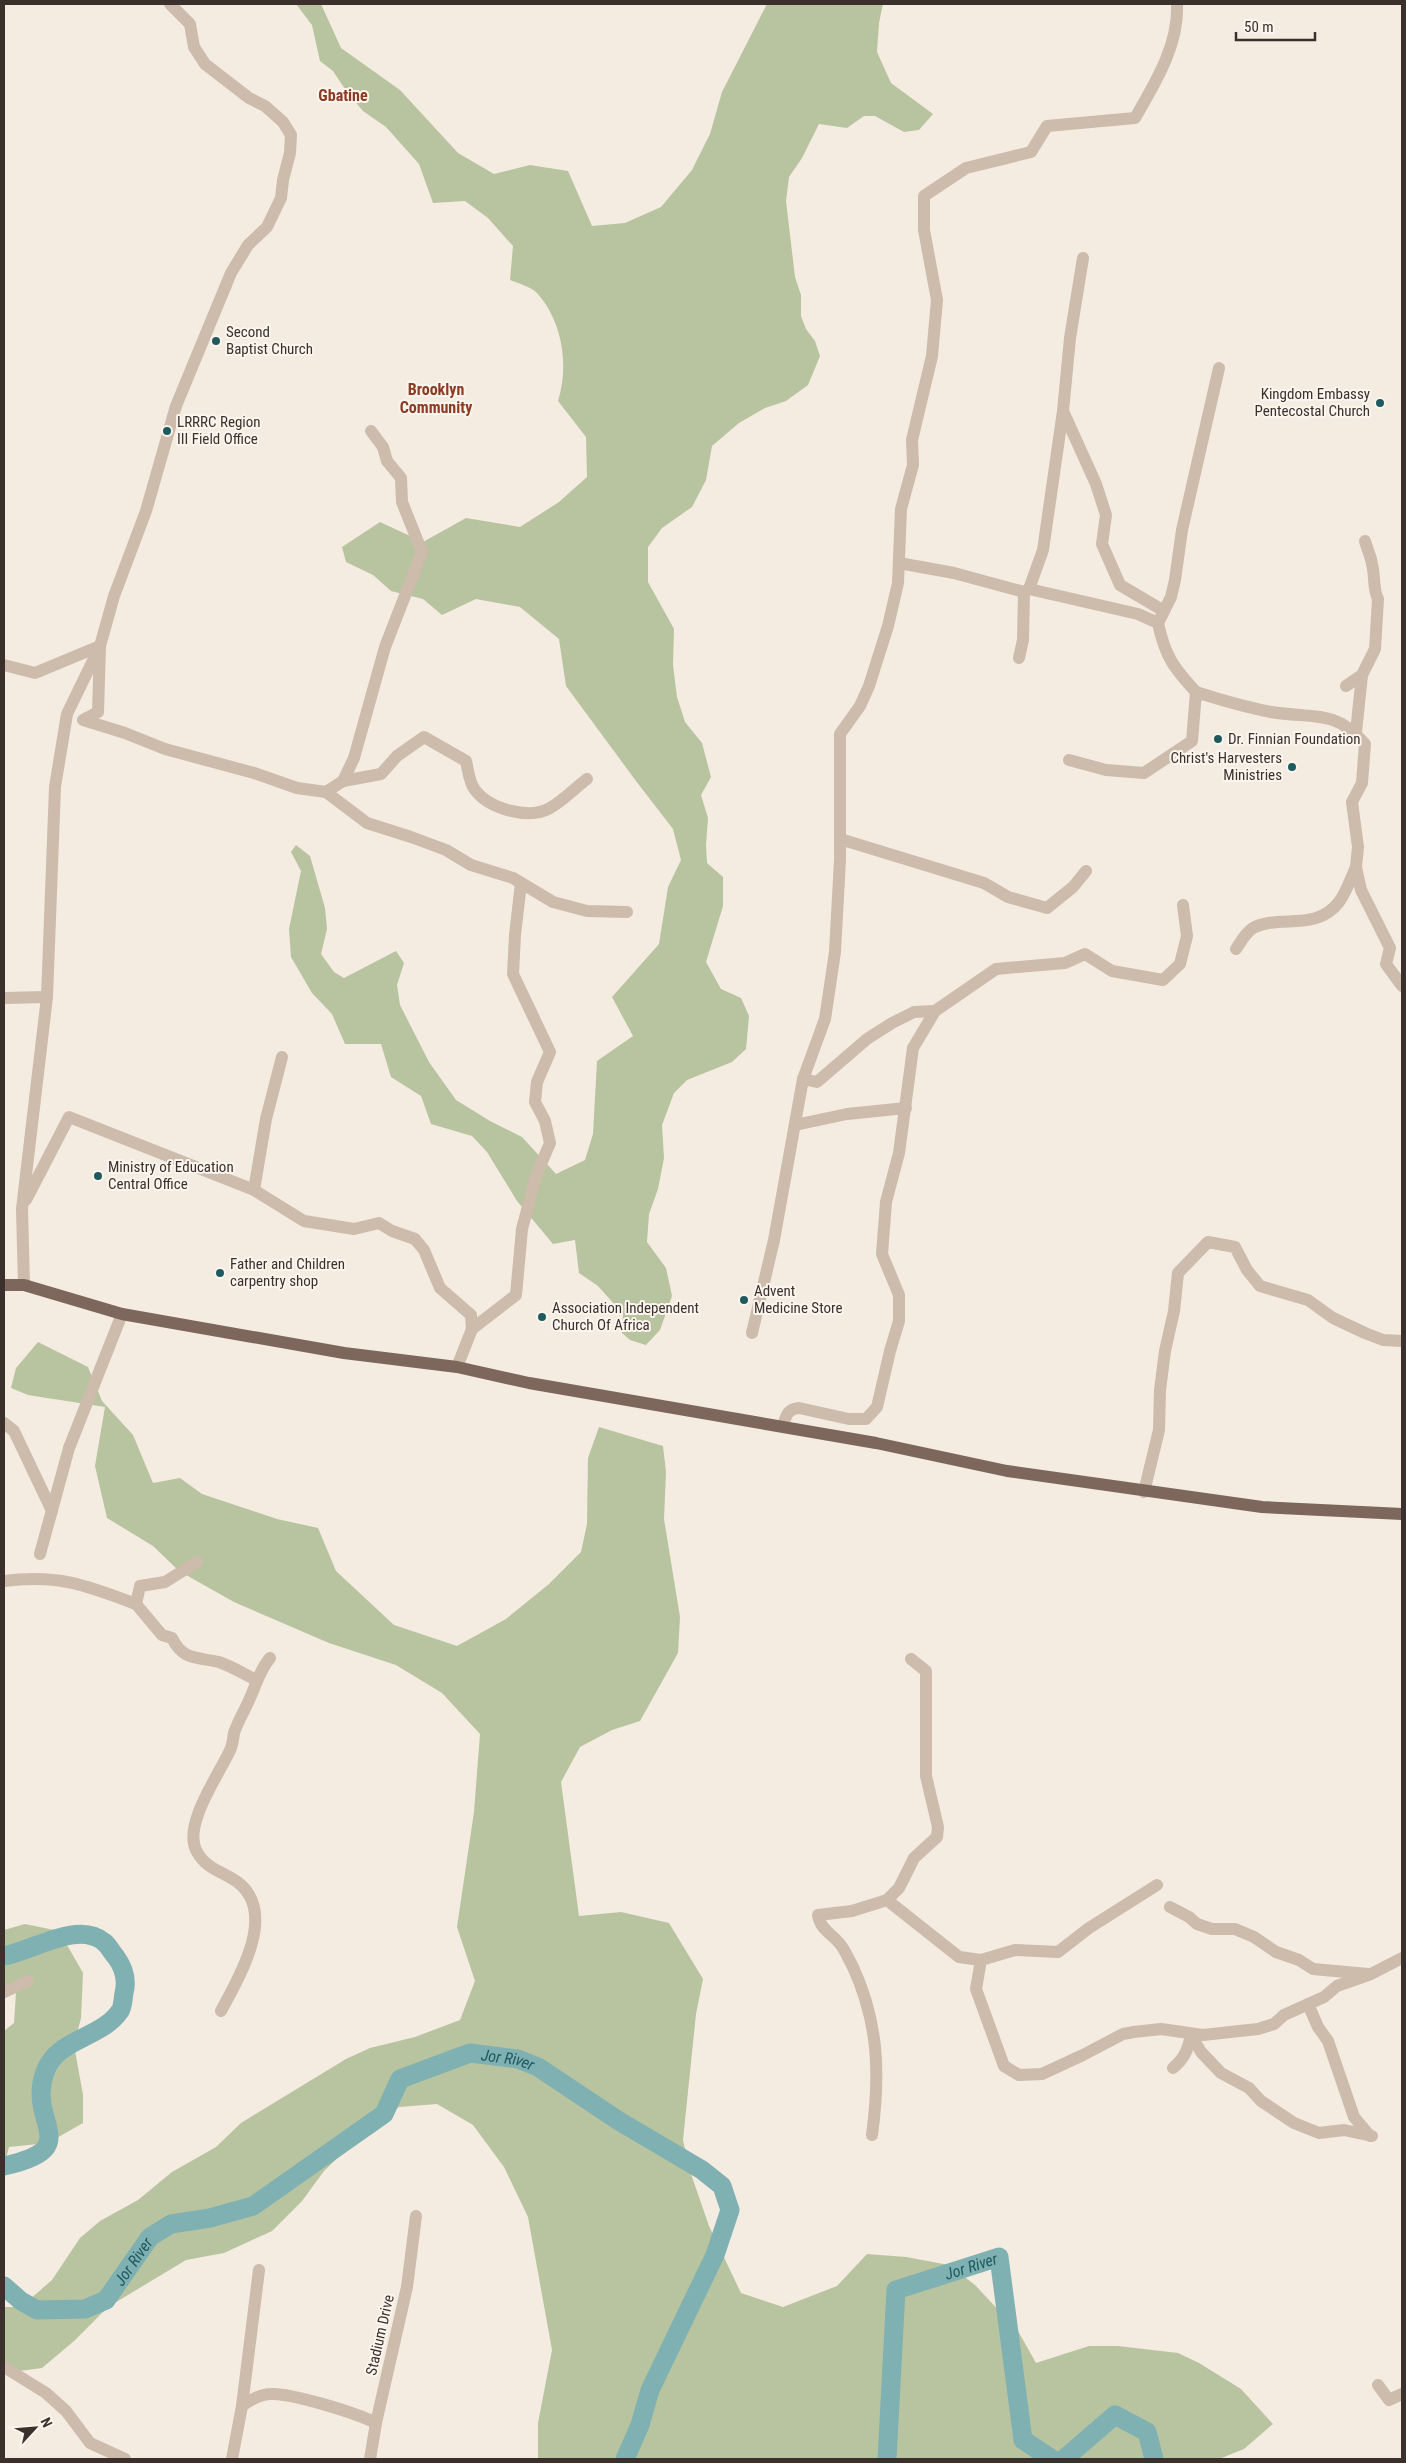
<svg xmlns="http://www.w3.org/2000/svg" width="1406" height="2463" font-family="'Roboto Condensed',sans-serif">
<rect width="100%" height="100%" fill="#f4ebe1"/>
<g fill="#b8c4a0">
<path d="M296,4h25l20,44 59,42 58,63 36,21 36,-9 38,6 24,55 33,-3 36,-16 31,-37 18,-36 12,-42 45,-88h116l-4,19 -2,29 14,31 42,31 -14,16 -15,2 -29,-16h-11l-17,12 -28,-4 -17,34 -13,19 -3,24 9,76 6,18v21l5,13 9,12 5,15 -12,29 -22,16 -21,7 -26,15 -27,23 -6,34 -14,27 -30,21 -14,19v35l26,47 -1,36 4,32 8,25 17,21 9,34 -10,18 7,23 -2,27 1,18 16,14v29l-17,56 15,27 20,9 8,18 -3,33 -14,13 -45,18 -13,13 -12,32 2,33 -6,31 -9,25 -2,28 19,26 6,28 -12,34 -14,15 -16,-5 -8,-7 1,-19 -25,-28 -19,-13 -4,-33 -22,4 -36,-43 -30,-49 -15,-16 -41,-12 -10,-28 -30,-19 -10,-33h-36l-13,-30 -20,-21 -21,-36 -2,-28 12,-58 -10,-19 5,-7 14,11 15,52 2,21 -6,25 13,18 10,6 52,-27 8,12 -7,22 3,20 29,57 27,38 34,21 32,16 34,37 29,-14 8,-26 4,-73 36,-25 -21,-39 47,-53 9,-57 13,-27 -8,-31 -37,-48 -70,-95 -7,-47 -39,-32 -44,-8 -34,16 -19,-16 -32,-8 -18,-16 -27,-13 -4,-15 38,-25 43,20 43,-24 54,9 39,-25 28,-25 -1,-40 -28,-36c11,-35 5,-79 -21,-108 -6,-6 -19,-10 -27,-13l3,-34 -25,-28 -23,-17 -32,2 -14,-39 -33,-37 -23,-16 -16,-19 -14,-21 -13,-10 -8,-36z"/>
<polygon points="38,1342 88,1367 102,1401 133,1435 153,1483 180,1478 202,1494 277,1519 318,1528 336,1571 394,1625 457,1646 506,1619 549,1584 581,1552 587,1524 588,1458 599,1427 663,1446 666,1472 664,1519 680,1617 678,1653 640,1721 612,1730 580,1747 561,1782 579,1916 621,1912 669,1923 703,1979 696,2014 683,2140 691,2174 709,2226 741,2293 783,2307 837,2286 867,2254 906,2257 949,2265 975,2285 1018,2331 1036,2363 1089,2346 1118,2346 1178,2353 1199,2363 1241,2389 1273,2424 1244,2449 1219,2459 538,2459 538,2423 552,2350 528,2217 504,2167 473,2125 437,2104 399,2107 372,2125 324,2171 302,2201 272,2231 224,2253 186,2260 108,2307 74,2341 42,2368 4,2373 4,2307 21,2307 52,2280 80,2238 100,2221 138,2200 172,2172 216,2147 241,2123 346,2059 370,2048 415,2037 460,2020 475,1981 457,1927 474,1812 480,1734 442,1693 396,1665 329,1643 234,1602 179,1571 153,1546 107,1518 95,1466 105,1407 28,1395 11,1388 16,1368"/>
<polygon points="25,1924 59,1931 83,1973 81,2018 74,2045 83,2095 83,2123 48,2143 9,2147 4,2166 4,2031 14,2023 16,1992 4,1989 4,1930"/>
</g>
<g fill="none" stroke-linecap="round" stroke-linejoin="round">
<g stroke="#7fb0b2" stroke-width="19">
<path d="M4,1956c28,-5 74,-36 100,-14 5,4 8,11 12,15 8,11 11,24 8,36 -1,5 -1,14 -4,18 -19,28 -63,27 -75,61 -19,51 42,76 -41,94"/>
<path id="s1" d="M4,2286l17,15 16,9 48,-1 21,-9 44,-63 21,-13 39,-6 43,-12 131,-92 16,-35 70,-26 48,6 20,8 81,54 83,49 20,16 8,24 -15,45 -65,135 -10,35 -15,34"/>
<path id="s2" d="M887,2459l9,-169 103,-33 24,183 29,19"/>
<polyline points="1064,2459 1115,2415 1147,2432 1154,2459"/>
</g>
<g stroke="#cdbbac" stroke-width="12">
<polyline points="1063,411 1096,484 1106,515 1102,544 1120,585 1164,611"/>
<polyline points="899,563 954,573 1024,592"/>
<polyline points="1029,589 1043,550 1063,411 1070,338 1083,258"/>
<path d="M1158,623c7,33 15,44 38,69"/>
<polyline points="1019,658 1023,640 1024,592 1029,589 1138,614 1158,623 1171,597 1175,580 1182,530 1219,368"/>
<polyline points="4,665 35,673 100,646 98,712 83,720 125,733 165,749 254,773 297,788 326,792 343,781 354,758 385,647 422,552 402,502 401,478 387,461 383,447 371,431"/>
<path d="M1346,686l16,-11 13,-26 3,-50c-5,-9 -3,-24 -6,-35 -1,-8 -5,-15 -7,-23"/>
<polyline points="1356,732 1362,675"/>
<path d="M1069,760l37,10 38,3 48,-32 4,-49c25,8 49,15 75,20 40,7 64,-4 94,32l-3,39 -10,19 6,45 -2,20 5,23 29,58 -4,16 16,22"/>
<path d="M343,781l38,-7 16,-18 27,-19 42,24c2,8 3,22 9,29 14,19 54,30 75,18 13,-7 25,-20 37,-29"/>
<polyline points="326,792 367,823 411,837 446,850 471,865 513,878 553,902 587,911 627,912"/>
<polyline points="840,839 984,883 1008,897 1047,908 1073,887 1086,871"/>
<path d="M1236,949c4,-6 10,-17 17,-21 27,-14 63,4 86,-26 7,-9 12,-24 17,-35"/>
<polyline points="4,998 47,997"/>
<polyline points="803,1079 817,1082 867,1039 892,1023 914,1012 935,1011 996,969 1065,963 1085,954 1112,971 1163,980 1180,964 1187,936 1183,905"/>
<polyline points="795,1125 847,1114 906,1108"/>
<polyline points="254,1190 266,1119 282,1057"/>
<polyline points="26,1200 69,1117 254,1190 304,1221 354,1229 379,1223 392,1231 415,1239 424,1250 440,1288 471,1315 472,1329"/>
<polyline points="24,1285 22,1209 47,997 55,787 67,714 100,646 114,596 146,511 176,406 231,273 248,245 267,227 281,198 283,180 290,153 291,135 283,122 265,106 249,98 205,64 194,47 190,24 170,4"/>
<path d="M752,1333l22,-93 29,-161 22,-60 10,-67 5,-92v-126l20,-28 9,-20 19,-60 10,-43 3,-74 12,-44 -1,-25 20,-84 5,-56 -13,-70v-34l42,-28 65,-16 16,-26 88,-8c20,-35 44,-73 42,-114"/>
<polyline points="457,1367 472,1329 516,1295 522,1229 536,1176 550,1143 545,1121 535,1102 537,1082 550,1052 513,974 515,935 521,883"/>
<polyline points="4,1423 14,1431 52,1511"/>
<path d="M783,1426c3,-10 4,-17 16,-18l50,11h17l11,-12 13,-56 9,-30v-26l-17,-41 4,-52 13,-49 14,-105 22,-37"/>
<polyline points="1144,1492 1159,1430 1160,1390 1165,1351 1174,1311 1178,1273 1208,1242 1235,1247 1247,1270 1260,1286 1308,1300 1333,1318 1365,1333 1383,1340 1402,1341"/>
<polyline points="40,1554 69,1448 122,1314"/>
<path d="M197,1562l-32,20 -25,4 -4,18 26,31 10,3c11,23 26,19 47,24 12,4 25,12 37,18"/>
<path d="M4,1581c54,-7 82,4 132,23"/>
<polyline points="887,1900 899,1888 914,1858 937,1837 938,1827 926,1776 926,1671 911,1659"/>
<polyline points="1170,1907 1189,1917 1197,1924 1212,1929 1235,1929 1254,1937 1276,1952 1299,1960 1313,1969 1368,1974"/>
<polyline points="981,1960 976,1989 1004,2066 1019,2075 1042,2074 1083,2055 1123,2034 1134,2032 1161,2029 1203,2035 1258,2029 1274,2024 1284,2015 1324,1997 1337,1986 1371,1974 1402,1958"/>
<polyline points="4,1992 28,1981"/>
<polyline points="1308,2004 1318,2027 1328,2041 1354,2117 1370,2136"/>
<path d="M221,2011c17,-32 55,-94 20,-126 -14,-13 -35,-14 -45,-35 -13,-27 25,-78 35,-102 2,-5 2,-10 3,-15 4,-12 11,-23 16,-35 7,-15 9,-27 20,-40"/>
<polyline points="1191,2035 1201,2052 1221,2073 1249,2088 1261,2101 1294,2123 1319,2133 1344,2130 1372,2136"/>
<path d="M1173,2068c12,-10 15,-19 18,-33"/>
<path d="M872,2135c8,-60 7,-111 -19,-168 -4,-7 -8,-17 -13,-23 -9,-11 -20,-15 -22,-29l34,-4 35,-11 72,57 22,3 34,-10 43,2 31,-24 68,-43"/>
<polyline points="4,2367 46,2393 66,2411 90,2443 125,2459"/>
<polyline points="1378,2385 1389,2400 1402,2394"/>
<polyline points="242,2406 259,2270"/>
<path d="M232,2459l10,-53c7,-6 20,-12 29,-12 21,-1 85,19 105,29"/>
<polyline points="370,2459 376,2423 407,2287 416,2216"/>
</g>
<polyline stroke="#7d675c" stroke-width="12" points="4,1285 24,1285 122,1314 344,1353 457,1367 529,1383 876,1443 1007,1471 1262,1507 1402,1514"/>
</g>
<g fill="#1f5a5e" stroke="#fbf5ee" stroke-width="2">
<circle cx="216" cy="341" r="5"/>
<circle cx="1380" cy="403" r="5"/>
<circle cx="167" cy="431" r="5"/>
<circle cx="1218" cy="739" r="5"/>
<circle cx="1292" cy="767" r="5"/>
<circle cx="98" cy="1176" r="5"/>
<circle cx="220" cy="1273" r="5"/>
<circle cx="744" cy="1300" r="5"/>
<circle cx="542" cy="1317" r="5"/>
</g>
<g text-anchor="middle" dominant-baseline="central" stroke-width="4" stroke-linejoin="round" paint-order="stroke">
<g font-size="15" fill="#3b302b" stroke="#fbf5ee" text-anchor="start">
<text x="226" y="332">Second<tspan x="226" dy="17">Baptist Church</tspan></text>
<text x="1370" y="394" text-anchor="end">Kingdom Embassy<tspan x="1370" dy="17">Pentecostal Church</tspan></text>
<text x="177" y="422">LRRRC Region<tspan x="177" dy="17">III Field Office</tspan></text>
<text x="1228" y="739">Dr. Finnian Foundation</text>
<text x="1282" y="758" text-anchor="end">Christ's Harvesters<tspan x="1282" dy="17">Ministries</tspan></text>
<text x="108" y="1167">Ministry of Education<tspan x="108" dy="17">Central Office</tspan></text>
<text x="230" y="1264">Father and Children<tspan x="230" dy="17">carpentry shop</tspan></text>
<text x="754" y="1291">Advent<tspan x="754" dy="17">Medicine Store</tspan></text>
<text x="552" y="1308">Association Independent<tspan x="552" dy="17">Church Of Africa</tspan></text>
</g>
<g font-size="15" fill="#3b302b" stroke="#fbf5ee">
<text transform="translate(380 2335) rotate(-77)">Stadium Drive</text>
</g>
<g font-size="16" font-weight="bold" fill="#8c3b22" stroke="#fbf5ee">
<text x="343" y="95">Gbatine</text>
<text x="436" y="389">Brooklyn<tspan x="436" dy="18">Community</tspan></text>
</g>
<g font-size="16" font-style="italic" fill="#1f5a5e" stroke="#fbf5ee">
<text stroke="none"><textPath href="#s1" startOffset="609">Jor River</textPath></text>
<text stroke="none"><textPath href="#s1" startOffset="159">Jor River</textPath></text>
<text stroke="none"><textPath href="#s2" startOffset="248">Jor River</textPath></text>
</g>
</g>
<rect width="1406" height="2463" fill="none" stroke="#3b302b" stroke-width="10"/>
<g transform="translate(35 2428) rotate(64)" stroke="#fbf5ee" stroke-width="4" paint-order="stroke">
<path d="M0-4L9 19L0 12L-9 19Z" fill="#3b302b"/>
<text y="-8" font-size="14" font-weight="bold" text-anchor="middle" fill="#3b302b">N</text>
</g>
<path d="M1236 32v8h79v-8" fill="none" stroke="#3b302b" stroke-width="2.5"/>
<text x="1244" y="32" font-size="15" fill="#3b302b" stroke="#fbf5ee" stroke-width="4" paint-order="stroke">50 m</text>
</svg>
